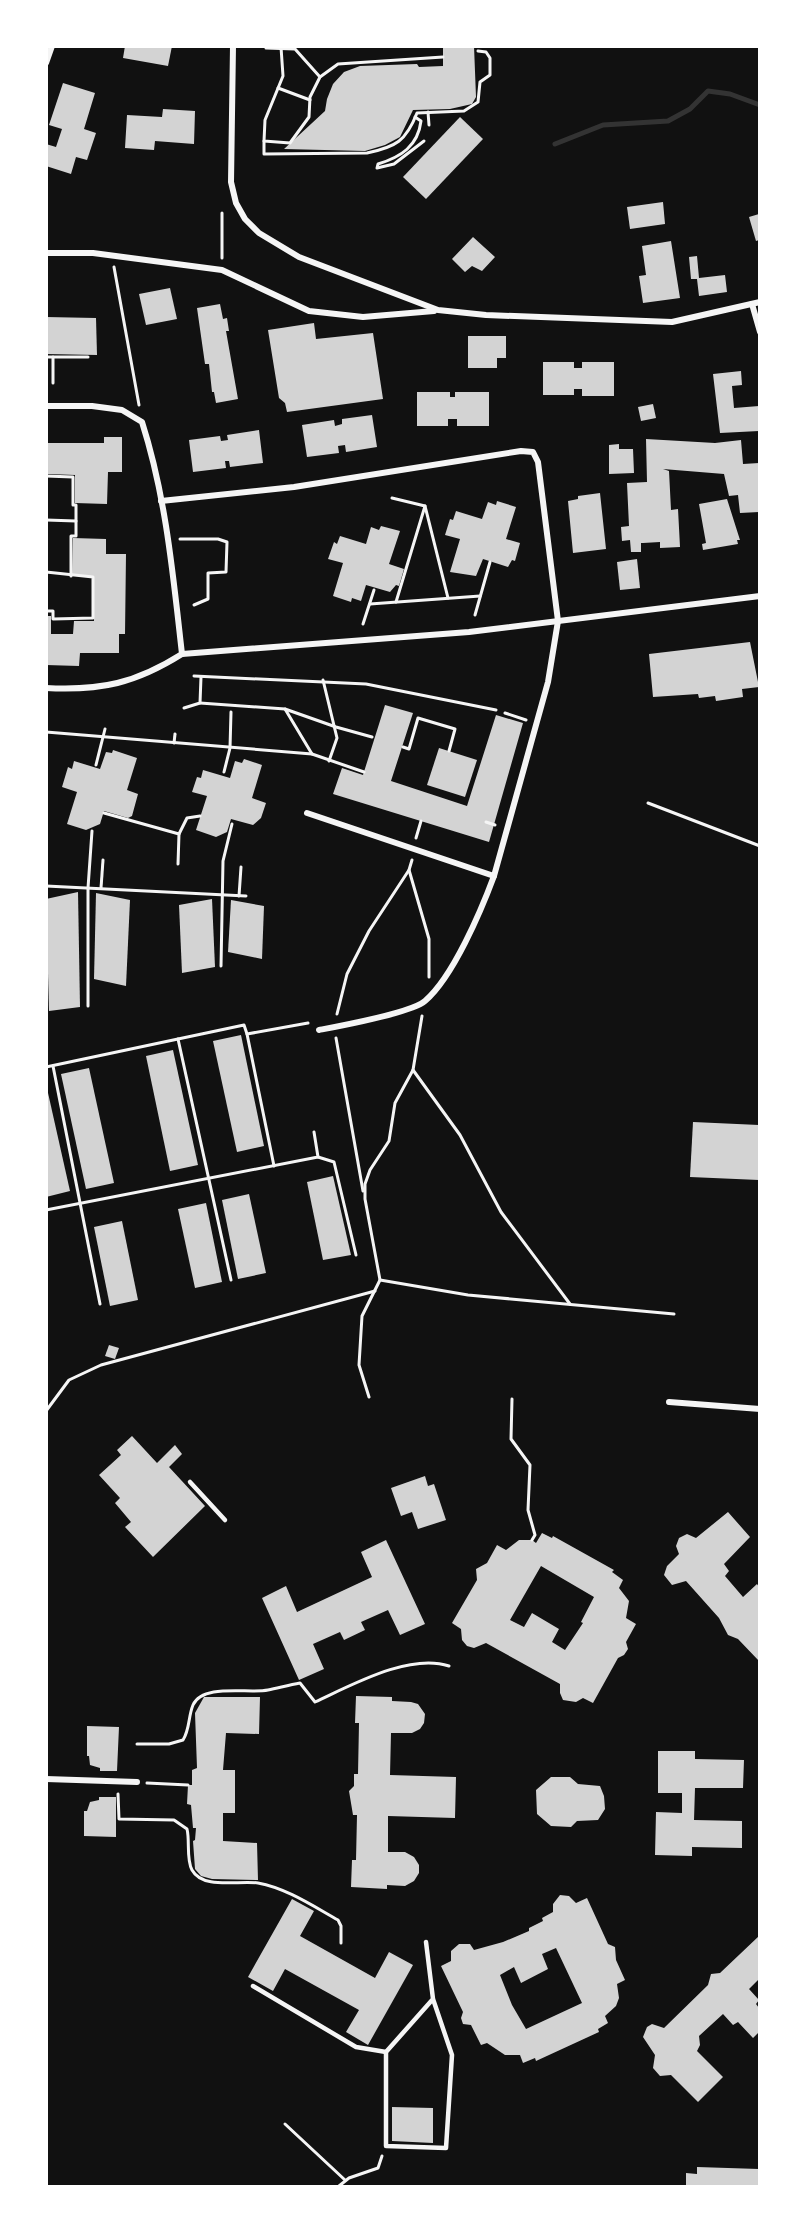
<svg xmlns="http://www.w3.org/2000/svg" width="806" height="2233" font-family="'Alegreya Sans',sans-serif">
<rect width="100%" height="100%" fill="#111"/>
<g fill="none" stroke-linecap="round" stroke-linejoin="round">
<polyline stroke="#333" stroke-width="5" points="555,144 603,125 668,121 690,109 708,91 730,94 760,105"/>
</g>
<g fill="#d3d3d3" fill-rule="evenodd">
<polygon points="125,46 172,46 168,66 123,58"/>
<polygon points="443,46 474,46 476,97 472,104 450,109 413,110 400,137 385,145 365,151 284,149 325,111 327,99 333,84 344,72 360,66 417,64 419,67 443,66"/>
<polygon points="63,83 95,93 84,129 96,133 87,160 76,157 71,174 46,166 46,144 56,147 62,129 49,125"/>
<polygon points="163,109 195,111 194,144 155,141 154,150 125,148 127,115 162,117"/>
<polygon points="460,117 483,139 426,199 403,177"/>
<polygon points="663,202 665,224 630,229 627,207"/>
<polygon points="759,214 759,240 756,241 749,217"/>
<polygon points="473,237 495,257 482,271 472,266 465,272 452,259"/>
<polygon points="671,241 680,298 643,303 639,276 646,275 642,246"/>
<polygon points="697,256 699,278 725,275 727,292 699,296 697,279 691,279 689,257"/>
<polygon points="170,288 177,319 146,325 139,294"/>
<polygon points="220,304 223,319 227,318 229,331 226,331 238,399 216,403 214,392 212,392 209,364 205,364 197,308"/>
<polygon points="46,317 96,318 97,355 46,354"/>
<polygon points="314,323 316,339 373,333 383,399 287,412 285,403 279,398 268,330"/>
<polygon points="468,336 506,336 506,358 497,358 497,368 468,368"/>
<polygon points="543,362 574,362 574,368 582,368 582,362 614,362 614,396 582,396 582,389 574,389 574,395 543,395"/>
<polygon points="741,371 742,385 732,386 734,408 759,406 759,431 720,433 713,374"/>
<polygon points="417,392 450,392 450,397 455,397 455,392 489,392 489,426 457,426 457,419 448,419 448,426 417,426"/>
<polygon points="653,404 656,418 641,421 638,407"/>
<polygon points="372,415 377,447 346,452 345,445 338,446 339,453 307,457 302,425 334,420 335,426 342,424 342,419"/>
<polygon points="259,430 263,463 230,467 229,461 225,461 226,468 193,472 189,440 220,436 221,441 228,440 227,435"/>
<polygon points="104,437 122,437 122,472 108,472 107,504 75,503 75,475 47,474 48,443 104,443"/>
<polygon points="646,439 715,443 741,440 743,464 759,463 759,512 740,513 738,495 729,496 724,474 663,469 669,471 671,510 678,509 680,547 660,548 660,542 643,543 641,543 641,552 631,552 630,540 622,541 621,527 629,526 627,483 647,482"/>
<polygon points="619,444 619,449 633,449 634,473 609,474 609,445"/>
<polygon points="600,493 606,549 573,553 568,501 578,499 578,496"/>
<polygon points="727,499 740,540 737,540 738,544 703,550 702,544 706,543 699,504"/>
<polygon points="497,501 516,507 506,539 520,543 515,561 512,560 508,567 483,559 476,576 450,572 460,539 445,535 450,519 453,520 456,511 482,519 488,502 496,505"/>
<polygon points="381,526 400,531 389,564 404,569 399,586 396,585 390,592 366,585 361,601 352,598 351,602 333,596 343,563 328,559 334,542 337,544 340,536 366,544 371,527 379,530"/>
<polygon points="73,538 106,539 106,554 126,554 125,634 119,634 119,653 80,653 79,666 46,665 46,616 51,616 51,634 73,634 74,621 94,621 94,576 72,576"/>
<polygon points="637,559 640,588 620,590 617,562"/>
<polygon points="750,642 759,687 742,689 743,697 716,701 715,696 699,698 698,694 653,697 649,654"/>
<polygon points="385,705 413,713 391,781 467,806 496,715 523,723 489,842 333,794 342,768 363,775"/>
<polygon points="439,748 477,760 465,797 427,785"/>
<polygon points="113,750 137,758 127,790 138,794 132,816 128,818 104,811 100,824 86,830 67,824 77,792 62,787 68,767 72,769 74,761 100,769 106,752 112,753"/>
<polygon points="244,759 262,765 252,798 266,803 261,818 253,825 231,819 227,832 216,837 196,830 207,796 192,792 197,777 201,778 203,770 230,778 235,761 242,763"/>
<polygon points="78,892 80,1007 49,1011 46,899"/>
<polygon points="96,893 130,900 126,986 94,979"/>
<polygon points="212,899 215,967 182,973 179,905"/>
<polygon points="231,900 264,906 262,959 228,952"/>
<polygon points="241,1035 264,1146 237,1152 213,1041"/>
<polygon points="173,1050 198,1165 170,1171 146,1056"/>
<polygon points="89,1068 114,1183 86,1189 61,1074"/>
<polygon points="46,1084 70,1191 46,1197"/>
<polygon points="693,1122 759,1125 759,1180 690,1177"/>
<polygon points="333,1176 351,1255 323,1260 307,1182"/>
<polygon points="249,1194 266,1273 238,1279 222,1200"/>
<polygon points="206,1203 222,1282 195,1288 178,1209"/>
<polygon points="122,1221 138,1300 110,1306 94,1227"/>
<polygon points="109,1345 119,1348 115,1359 105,1356"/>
<polygon points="132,1436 157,1463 175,1445 182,1454 169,1467 205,1506 153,1557 125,1527 131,1522 115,1503 120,1498 99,1475 121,1455 117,1450"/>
<polygon points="425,1476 428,1486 434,1484 446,1520 418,1529 412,1512 401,1516 391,1488"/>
<polygon points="728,1512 750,1537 724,1564 729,1571 725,1576 743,1597 757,1584 759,1587 759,1661 738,1639 728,1635 719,1618 686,1581 672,1585 664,1575 667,1566 679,1554 676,1546 679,1538 687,1534 696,1538"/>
<path d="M542,1533l10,5 1,-2 61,34 -2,2 11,8 -4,8 10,13 -3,17 10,6 -10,18 2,7 -4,6 -6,3 -25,45 -10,-5 -7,4 -13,-2 -3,-7v-9l-74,-41 -12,5 -7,-2 -5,-6 -1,-11 -9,-6 25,-43 -1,-11 11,-6 10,-18 9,5 13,-10h13l4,3zM541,1566l53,31 -13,25 2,1 -18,27 -13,-8 7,-13 -27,-16 -8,14 -14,-7z"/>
<polygon points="386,1540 425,1624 400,1635 388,1610 361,1622 365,1630 344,1640 340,1632 313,1644 324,1669 299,1680 262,1598 286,1586 297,1612 372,1577 361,1552"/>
<polygon points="356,1696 392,1697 392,1701 411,1702 418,1704 425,1714 424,1723 420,1729 412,1733 391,1733 390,1775 456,1777 455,1818 388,1816 388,1852 405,1852 414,1857 419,1865 419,1873 414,1881 405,1886 387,1885 387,1889 351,1887 352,1860 356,1860 357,1815 353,1815 349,1791 354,1786 354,1774 358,1774 359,1723 355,1723"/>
<polygon points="204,1697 260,1697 259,1734 226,1733 223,1770 235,1770 235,1813 223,1813 223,1841 257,1843 258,1880 212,1879 201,1876 195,1869 193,1841 195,1840 196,1828 193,1828 191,1805 187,1804 188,1785 192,1785 192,1770 197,1768 195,1713"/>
<polygon points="87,1726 119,1727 117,1771 100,1771 100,1768 90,1765 89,1756 87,1756"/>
<polygon points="658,1751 695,1751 695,1759 744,1760 743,1788 695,1788 694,1820 742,1821 742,1848 692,1847 692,1856 655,1855 656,1812 682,1813 682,1793 658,1793"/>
<polygon points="551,1777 570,1777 578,1784 600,1786 604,1796 605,1809 598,1820 577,1821 571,1827 551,1826 537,1814 536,1790"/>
<polygon points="99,1797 116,1797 116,1837 84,1836 84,1811 87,1811 90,1802 99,1800"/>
<path d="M560,1895l9,1 7,7 11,-5 21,46 7,3 1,13 9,20 -8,4 2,14 -3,8 -11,10 3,7 -10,6 1,3 -63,29 -1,-3 -12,5 -3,-8h-15l-18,-12 -6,2 -10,-20 -8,-1 -2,-6 2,-6 -22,-46 10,-5v-10l8,-7h11l4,6 29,-8 26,-11v-3l14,-7 -1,-3 11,-6v-8zM556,1948l26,55 -56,26 -14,-24 -12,-30 14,-8 7,16 27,-14 -6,-15z"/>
<polygon points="292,1899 314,1911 300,1936 375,1978 389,1952 413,1965 368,2045 346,2032 359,2010 285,1969 273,1991 248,1977"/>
<polygon points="759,1936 759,1979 749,1989 759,2000 756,2004 759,2008 759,2032 753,2038 738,2022 733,2025 723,2014 699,2036 700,2045 697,2051 723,2077 698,2102 671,2075 660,2076 653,2068 655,2055 643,2037 647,2027 652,2024 664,2028 708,1985 711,1974 720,1973"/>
<polygon points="392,2107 433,2108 433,2143 392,2141"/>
<polygon points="697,2167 759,2169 758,2186 686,2186 686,2173 697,2174"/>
</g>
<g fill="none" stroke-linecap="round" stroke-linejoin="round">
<g stroke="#f5f5f5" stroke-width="3">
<polyline points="281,47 283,76 265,120 264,141 290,143 309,117 310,97 320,77 338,64 443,57"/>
<polyline points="266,48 295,49 320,77"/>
<polyline points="278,88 310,100"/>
<polyline points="428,112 429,125"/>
<path d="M415,117l6,4c-3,25 -20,36 -43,43l-1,4 17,-4 30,-23"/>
<path d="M264,141v13l103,-1c29,-6 39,-12 50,-40l47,-2 14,-9 2,-20 10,-7v-17l-4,-6 -8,-1"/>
<polyline points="222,213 222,258"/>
<polyline points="114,267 139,405"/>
<polyline points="46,357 88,357"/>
<polyline points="53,357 53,383"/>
<polyline points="46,476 73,477 73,505 76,505 76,521 46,520"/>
<polyline points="392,498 425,506 448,598"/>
<polyline points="180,539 218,539 227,542 226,572 208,573 208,599 194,605"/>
<polyline points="46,572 93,577 93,618 53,619 53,611 46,611"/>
<polyline points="71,576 71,536 76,536 76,521"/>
<polyline points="396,602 425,506"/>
<polyline points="370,604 480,596"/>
<polyline points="475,615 490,562"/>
<polyline points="363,624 374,590"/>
<polyline points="194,676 366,684 496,710"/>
<polyline points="323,680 337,738 329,761"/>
<polyline points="200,703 285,709 336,727 372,737"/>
<polyline points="184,708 200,703 201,677"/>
<polyline points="285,709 312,754"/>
<polyline points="505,713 526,720"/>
<polyline points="46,732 312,754 364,772"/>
<polyline points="174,743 175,734"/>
<polyline points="403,747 409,749 418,718 455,729 449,751"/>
<polyline points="96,765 105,729"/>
<polyline points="224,772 230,748 231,712"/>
<polyline points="648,803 760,846"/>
<polyline points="104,813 179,834 178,864"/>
<polyline points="486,822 495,825"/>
<polyline points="179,834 187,818 200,816"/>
<polyline points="416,838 421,821"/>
<polyline points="409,870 429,939 429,977"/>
<polyline points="46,886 246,896"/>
<polyline points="101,888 103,860"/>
<polyline points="239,896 241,867"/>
<polyline points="221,966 223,861 232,824"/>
<polyline points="88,1006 88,888 92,831"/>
<polyline points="337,1014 347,974 369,931 409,870 412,860"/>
<polyline points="247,1034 274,1166"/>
<polyline points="336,1038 363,1191"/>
<polyline points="178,1039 231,1280"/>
<polyline points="53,1066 100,1304"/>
<polyline points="46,1067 244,1025 247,1034 308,1023"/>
<polyline points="413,1070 460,1135 501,1212 570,1304"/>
<polyline points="318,1157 334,1162 356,1255"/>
<polyline points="46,1210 318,1157 314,1132"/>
<polyline points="380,1280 468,1295 674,1314"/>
<polyline points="369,1397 359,1365 362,1316 380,1280 365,1199 365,1184 370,1170 389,1141 395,1103 413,1070 422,1016"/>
<polyline points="512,1399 511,1439 530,1465 528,1510 535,1535 532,1540"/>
<polyline points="46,1411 69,1380 101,1365 375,1291"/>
<path d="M137,1744h32l14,-4c7,-11 5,-23 10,-35 10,-22 56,-11 75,-15 10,-2 21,-5 32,-7l15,19c37,-17 94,-49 134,-36"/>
<polyline points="147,1783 188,1785"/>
<path d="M118,1794l1,25 55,1 13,9c3,12 -1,30 5,41 11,20 47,10 66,13 28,5 55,23 80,37l3,6v17"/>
<polyline points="285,2124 345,2180"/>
<polyline points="339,2186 349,2178 378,2168 382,2156"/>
</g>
<g stroke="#f5f5f5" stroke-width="4.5">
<polyline points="190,1482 225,1520"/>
<polyline points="426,1942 433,1999 452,2055 446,2148 386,2146 386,2052 433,1999"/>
<polyline points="253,1986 356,2047 386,2052"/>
</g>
<g stroke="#f5f5f5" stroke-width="6">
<polyline points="233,46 231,182 236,203 245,219 259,233 299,257 438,310 486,315 672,322 760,302"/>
<polyline points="46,63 52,46"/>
<polyline points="46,253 93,253 222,270 309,311 363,317 434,311"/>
<polyline points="752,304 760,332"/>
<path d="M46,406h46l30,4 20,12c24,75 31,153 40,232"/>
<path d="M161,501l133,-14 227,-36 12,1 5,10 20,159 -10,61 -54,194c-13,35 -41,101 -69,125 -14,12 -85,25 -106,29"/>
<path d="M46,688c55,3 90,-5 136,-34l287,-22 291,-36"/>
<polyline points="307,813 494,876"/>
<polyline points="669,1402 760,1409"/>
<polyline points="46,1779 137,1782"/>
</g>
</g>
<rect width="806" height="2233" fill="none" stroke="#ffffff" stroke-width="96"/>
</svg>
